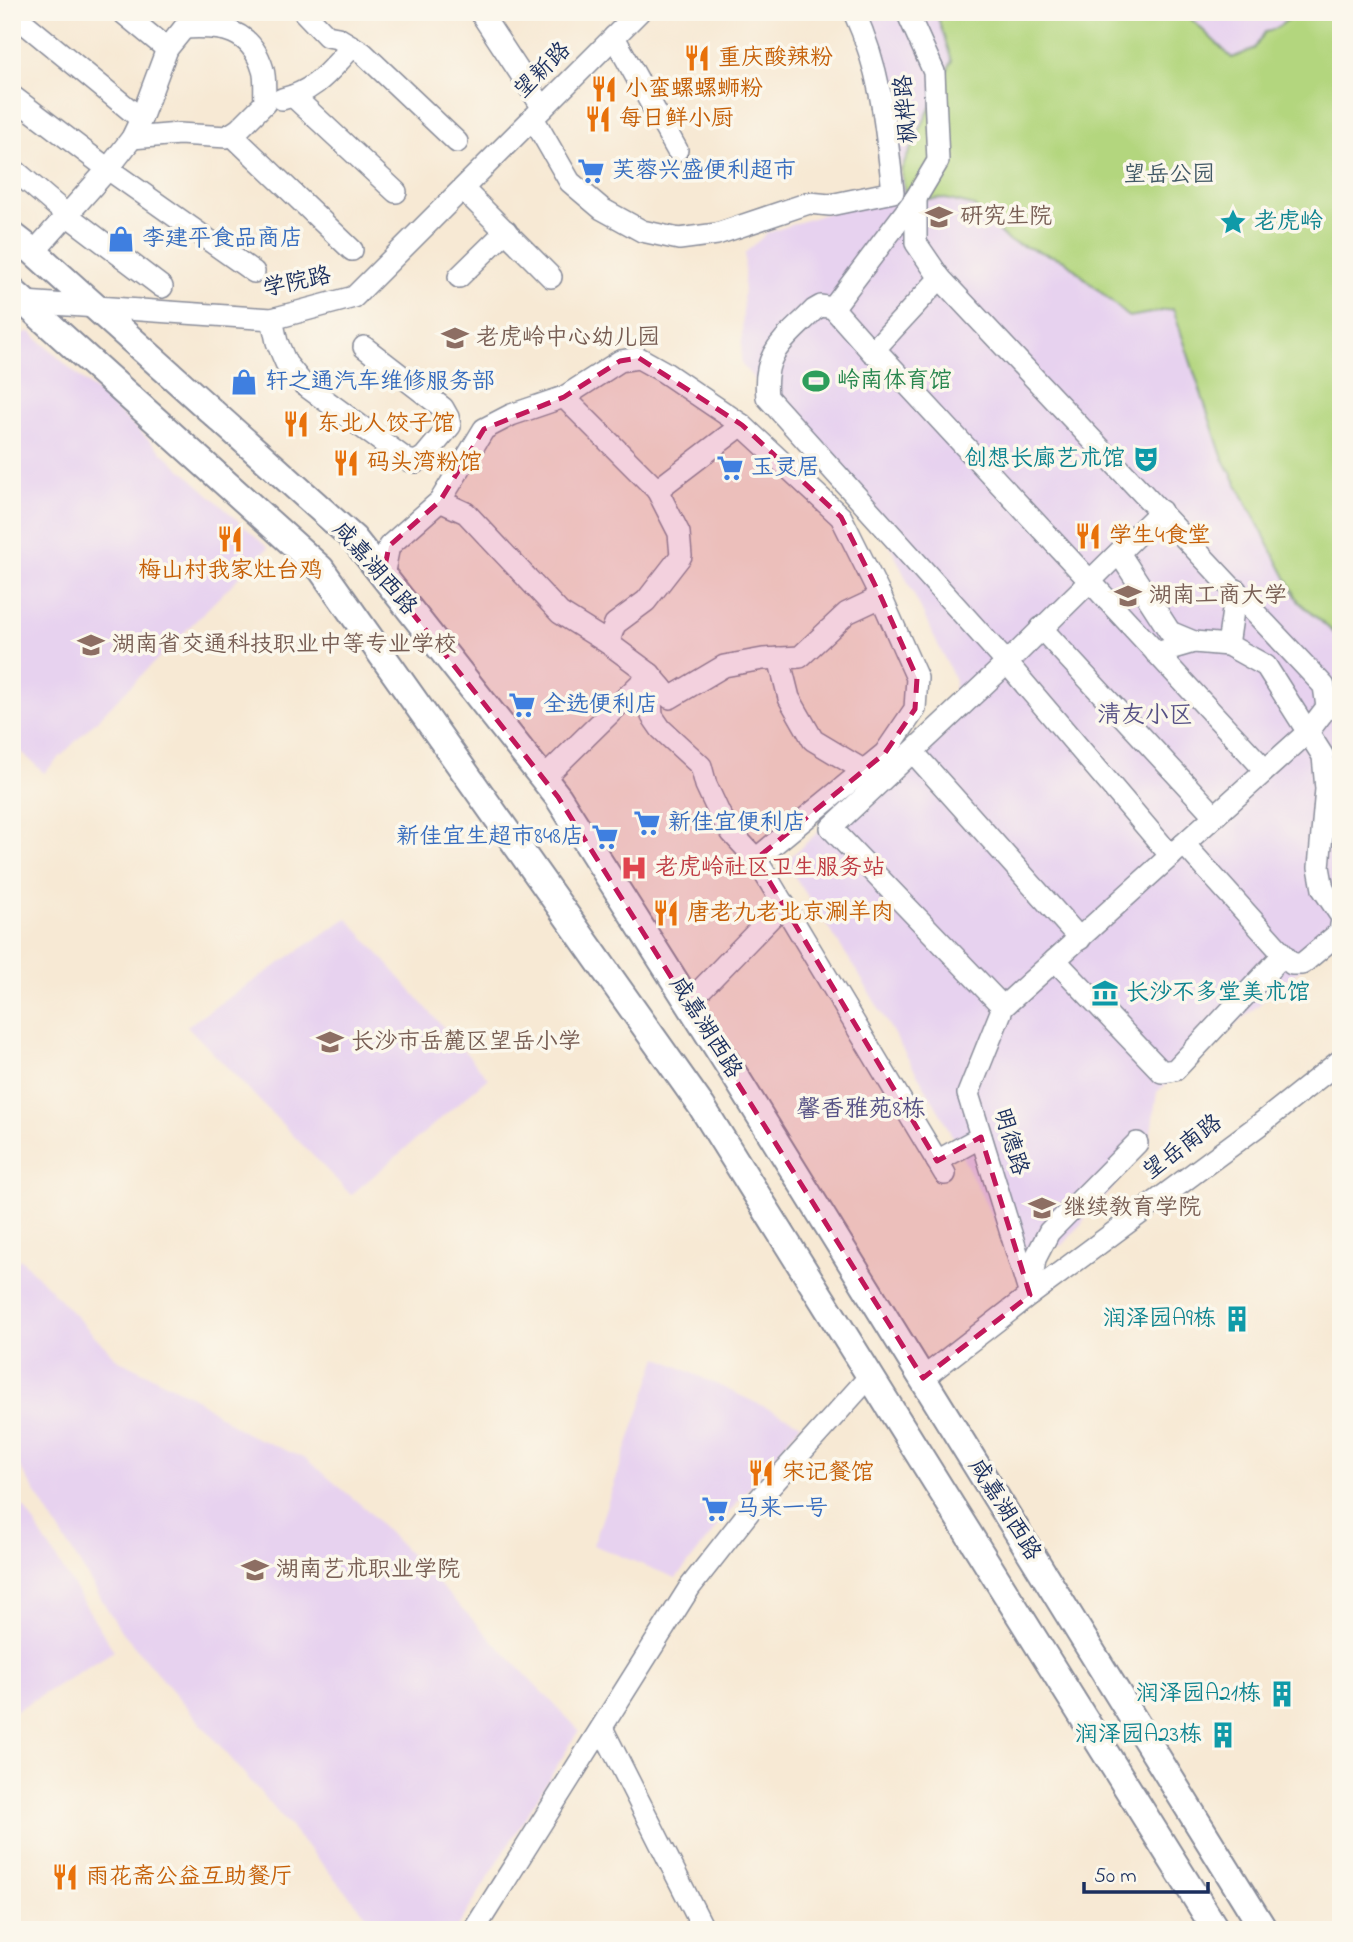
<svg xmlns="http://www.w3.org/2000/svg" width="1353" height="1942" font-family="'Indie Flower','LXGW WenKai TC',sans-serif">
<rect width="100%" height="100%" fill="#fbf7ec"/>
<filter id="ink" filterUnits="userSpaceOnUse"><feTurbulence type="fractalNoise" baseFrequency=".0143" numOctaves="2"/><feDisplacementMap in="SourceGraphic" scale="14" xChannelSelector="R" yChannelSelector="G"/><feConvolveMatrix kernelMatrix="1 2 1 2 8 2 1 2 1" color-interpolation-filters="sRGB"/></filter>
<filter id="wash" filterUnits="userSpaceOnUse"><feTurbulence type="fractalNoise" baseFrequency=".00686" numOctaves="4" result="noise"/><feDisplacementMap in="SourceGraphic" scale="28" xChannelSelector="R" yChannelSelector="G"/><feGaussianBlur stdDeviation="1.57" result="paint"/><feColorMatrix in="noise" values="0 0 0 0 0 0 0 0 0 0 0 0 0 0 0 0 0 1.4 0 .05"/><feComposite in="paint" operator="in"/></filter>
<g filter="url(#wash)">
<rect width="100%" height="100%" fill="#f7e9d4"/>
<g fill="#e7d2ef">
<polygon points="862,12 1341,12 1341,734 1327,756 1341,818 1341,934 1157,1092 1149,1145 1063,1245 1011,1254 943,1118 855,968 785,862 954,709 955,680 874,512 741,364 745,253 767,233 879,196 902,175 884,59"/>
<polygon points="29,331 268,548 44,773 12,743 12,339"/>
<polygon points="347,918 488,1078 351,1195 187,1026"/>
<polygon points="21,1259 117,1359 192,1396 245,1433 306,1459 367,1510 579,1730 456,1930 379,1930 121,1631 12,1454 12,1265"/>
<polygon points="658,1357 801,1424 676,1578 593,1545"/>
<polygon points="24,1507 114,1651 12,1713 12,1514"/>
</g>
<path fill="#b3d67e" stroke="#67826e" stroke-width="2" d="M936,12h248l48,46 22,-9 11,-17c18,-2 23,-20 41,-20l5,6 10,-6h20v627l-42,-37 -77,-146 -49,-147 -44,8 -65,-57 -56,-19 -34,-35 -32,-8 -36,3 -5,-31 51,-109z"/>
</g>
<g filter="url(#ink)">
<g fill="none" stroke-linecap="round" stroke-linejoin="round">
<g stroke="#898c99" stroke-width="24">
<g id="minor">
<polyline points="122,12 167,49"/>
<polyline points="304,12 327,36 338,38 363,53 457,142"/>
<polyline points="480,12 543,108"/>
<polyline points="12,13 141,119"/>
<polyline points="614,37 677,150"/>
<polyline points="12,96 108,169 254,272"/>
<polyline points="293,96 396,192"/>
<path d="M282,99c34,-8 47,-28 70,-52"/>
<path d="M533,118l37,64 32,27 40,22 37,8 38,-5 92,-31 21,2 63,-13c-7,-64 -11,-119 -39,-180"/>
<polyline points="231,134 352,250"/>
<path d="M132,138l47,-4 48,3 12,-8 26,-26c-1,-11 1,-24 -2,-33 -12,-42 -42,-44 -79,-42"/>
<polyline points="12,168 67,215 162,287"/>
<polyline points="463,189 551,277"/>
<polyline points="916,198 916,243 940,278"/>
<polyline points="34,252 108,169 132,138 141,119 167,49 197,12"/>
<polyline points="459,277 506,231"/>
<polyline points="18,304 24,302 272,319 354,297 639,12"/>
<polyline points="833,308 916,198 938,161 934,72 907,12"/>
<polyline points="272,319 277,342 286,363 303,384 407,460 416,462 424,457 450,426 448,417 443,408 364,347"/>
<path d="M872,352l-39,-44 -12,-2 -7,4c-29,30 -52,41 -47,87l240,266 164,193"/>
<polyline points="564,397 657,490 742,425"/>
<polyline points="440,501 466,513 560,613 608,643 615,624 646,601 681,556 679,533 657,490"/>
<polyline points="1119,553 1170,632 1194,642"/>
<polyline points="383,576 389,546 440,501 484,429 511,415 564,397 620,361 639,358 664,372 742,425 841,517 881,597 917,678 915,709 885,753 756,859 945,1174"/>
<polyline points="1041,628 1215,816"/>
<polyline points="608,643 650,674 670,698 724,666 763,659 800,657 847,613 881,597"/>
<polyline points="1228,645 1236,590"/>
<polyline points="1156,653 1194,642 1228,645 1266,666 1323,756 1326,789 1319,867 1323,889 1341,916"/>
<polyline points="779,658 789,698 813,740 863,770"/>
<polyline points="661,687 651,700 652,716 661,729 701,766 706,785 720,815 732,833 756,859"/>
<polyline points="913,752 1080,939"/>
<polyline points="543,779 650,674"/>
<polyline points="1184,844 1292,964 1302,964 1340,932 1341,925"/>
<polyline points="1055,960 1162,1072 1175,1070 1283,955"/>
<polyline points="688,1003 784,904"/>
<polyline points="1003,1007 831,828 1007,663 1161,511"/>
<polyline points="937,1161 981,1137"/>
<polyline points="1031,1287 1035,1259 1049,1232 1137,1143"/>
<polyline points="1030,1295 968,1094 1003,1007 1308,732 1327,707 1324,686 940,278 872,352 882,357 1265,770"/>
<polyline points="923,1378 1030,1295 1259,1125 1341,1060"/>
<polyline points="602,1728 704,1930"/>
<polyline points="474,1930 690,1587 760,1498 870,1376"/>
</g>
</g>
<g stroke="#898c99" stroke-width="30">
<g id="major">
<polyline points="12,235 34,252 354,539 558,797 739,1082 1264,1930"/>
<polyline points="12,291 321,569 702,1107 1216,1930"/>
</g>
</g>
<use href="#minor" stroke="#fff" stroke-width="21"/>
<use href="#major" stroke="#fff" stroke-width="26"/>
</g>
</g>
<path fill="#c2185b" fill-opacity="0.2" stroke="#c2185b" stroke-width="5" stroke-dasharray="14 9" stroke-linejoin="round" d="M639,358l103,67 99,92 40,80 36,81 -2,31 -30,44 -129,106 181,302 44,-24 49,158 -107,83 -365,-581 -175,-221 6,-30 51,-45 44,-72 80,-32 56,-36z"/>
<defs>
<g id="restaurant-bare" transform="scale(2.1)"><path d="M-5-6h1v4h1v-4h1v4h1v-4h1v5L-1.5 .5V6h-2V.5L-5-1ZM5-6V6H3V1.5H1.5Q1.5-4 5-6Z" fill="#e8710a" stroke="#fbf7ec" stroke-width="2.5" paint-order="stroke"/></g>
<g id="supermarket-bare" transform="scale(2.1)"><path d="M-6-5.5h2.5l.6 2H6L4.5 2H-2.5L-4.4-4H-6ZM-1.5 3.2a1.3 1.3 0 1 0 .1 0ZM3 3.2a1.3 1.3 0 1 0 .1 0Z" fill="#3f7fe0" stroke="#fbf7ec" stroke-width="2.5" paint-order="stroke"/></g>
<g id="university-bare" transform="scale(2.1)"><path d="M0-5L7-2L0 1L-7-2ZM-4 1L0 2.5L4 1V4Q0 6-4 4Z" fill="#8d6e63" stroke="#fbf7ec" stroke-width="2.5" paint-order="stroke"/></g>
<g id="sight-bare" transform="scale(2.1)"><path d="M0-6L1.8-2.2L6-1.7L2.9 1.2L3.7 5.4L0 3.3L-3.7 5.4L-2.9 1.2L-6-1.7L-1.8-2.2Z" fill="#0f9aa8" stroke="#fbf7ec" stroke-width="2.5" paint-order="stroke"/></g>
<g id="shop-bare" transform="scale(2.1)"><path d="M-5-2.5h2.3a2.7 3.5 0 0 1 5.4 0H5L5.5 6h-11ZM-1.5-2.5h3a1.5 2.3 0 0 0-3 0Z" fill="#3f7fe0" stroke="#fbf7ec" stroke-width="2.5" paint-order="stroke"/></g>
<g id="school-bare" transform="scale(2.1)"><path d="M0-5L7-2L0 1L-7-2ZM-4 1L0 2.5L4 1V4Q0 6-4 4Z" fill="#8d6e63" stroke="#fbf7ec" stroke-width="2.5" paint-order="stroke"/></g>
<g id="stadium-bare" transform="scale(2.1)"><path d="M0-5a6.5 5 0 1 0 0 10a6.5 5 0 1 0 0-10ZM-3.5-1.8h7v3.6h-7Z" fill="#2e9e5b" stroke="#fbf7ec" stroke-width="2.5" paint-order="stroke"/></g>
<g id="theatre-bare" transform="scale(2.1)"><path d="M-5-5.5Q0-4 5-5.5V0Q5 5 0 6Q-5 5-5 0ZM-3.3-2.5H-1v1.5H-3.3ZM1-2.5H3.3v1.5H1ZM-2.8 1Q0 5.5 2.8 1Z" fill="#0f9aa8" stroke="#fbf7ec" stroke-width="2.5" paint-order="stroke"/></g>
<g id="hospital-bare" transform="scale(2.1)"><path d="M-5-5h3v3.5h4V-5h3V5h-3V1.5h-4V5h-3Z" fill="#e0444e" stroke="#fbf7ec" stroke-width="2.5" paint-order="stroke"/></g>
<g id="museum-bare" transform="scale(2.1)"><path d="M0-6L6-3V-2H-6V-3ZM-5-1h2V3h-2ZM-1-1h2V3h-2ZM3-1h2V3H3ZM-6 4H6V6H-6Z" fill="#0f9aa8" stroke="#fbf7ec" stroke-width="2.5" paint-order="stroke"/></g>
<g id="building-bare" transform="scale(2.1)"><path d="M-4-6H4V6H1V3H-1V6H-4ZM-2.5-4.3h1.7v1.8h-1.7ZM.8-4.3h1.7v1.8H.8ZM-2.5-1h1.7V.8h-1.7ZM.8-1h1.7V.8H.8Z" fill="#0f9aa8" stroke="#fbf7ec" stroke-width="2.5" paint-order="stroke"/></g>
</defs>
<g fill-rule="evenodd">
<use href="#restaurant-bare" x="697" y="58"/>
<use href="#restaurant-bare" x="604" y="89"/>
<use href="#restaurant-bare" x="598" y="119"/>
<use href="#supermarket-bare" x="591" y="171"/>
<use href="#university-bare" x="939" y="217"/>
<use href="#sight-bare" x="1233" y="222"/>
<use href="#shop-bare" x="121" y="239"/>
<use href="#school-bare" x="455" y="338"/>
<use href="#stadium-bare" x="816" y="381"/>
<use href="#shop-bare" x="244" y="382"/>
<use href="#restaurant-bare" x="296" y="424"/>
<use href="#theatre-bare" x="1146" y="459"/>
<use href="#restaurant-bare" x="346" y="463"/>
<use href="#supermarket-bare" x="730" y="468"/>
<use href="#restaurant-bare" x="1088" y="536"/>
<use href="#restaurant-bare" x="230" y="539"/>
<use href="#school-bare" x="1128" y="596"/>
<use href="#school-bare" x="91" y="645"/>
<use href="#supermarket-bare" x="522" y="705"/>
<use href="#supermarket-bare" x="647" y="823"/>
<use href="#supermarket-bare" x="605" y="837"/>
<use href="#hospital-bare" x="634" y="868"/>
<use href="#restaurant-bare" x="666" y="913"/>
<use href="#museum-bare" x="1105" y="993"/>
<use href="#school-bare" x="330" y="1042"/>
<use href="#university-bare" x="1042" y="1208"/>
<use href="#building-bare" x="1237" y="1319"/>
<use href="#restaurant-bare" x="761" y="1473"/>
<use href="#supermarket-bare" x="715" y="1509"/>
<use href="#university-bare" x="255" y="1570"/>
<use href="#building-bare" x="1282" y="1694"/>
<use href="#building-bare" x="1223" y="1735"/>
<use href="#restaurant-bare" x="65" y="1877"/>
</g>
<g text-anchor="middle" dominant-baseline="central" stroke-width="7" stroke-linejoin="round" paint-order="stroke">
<g font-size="23" fill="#c56008" stroke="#fbf7ec" text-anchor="start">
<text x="718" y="58">重庆酸辣粉</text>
<text x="625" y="89">小蛮螺螺蛳粉</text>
<text x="619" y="119">每日鲜小厨</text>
<text x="317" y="424">东北人饺子馆</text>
<text x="367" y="463">码头湾粉馆</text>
<text x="1109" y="536">学生4食堂</text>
<text x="230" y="571" text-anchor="middle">梅山村我家灶台鸡</text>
<text x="687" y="913">唐老九老北京涮羊肉</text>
<text x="782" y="1473">宋记餐馆</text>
<text x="86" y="1877">雨花斋公益互助餐厅</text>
</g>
<g font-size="23" fill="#1b2f5e" stroke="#fbf7ec">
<text transform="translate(543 71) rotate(-45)">望新路</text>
<text transform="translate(907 109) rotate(-95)">枫桦路</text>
<text transform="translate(297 283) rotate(-12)">学院路</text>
<text transform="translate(374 569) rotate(49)">咸嘉湖西路</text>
<text transform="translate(705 1028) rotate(58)">咸嘉湖西路</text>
<text transform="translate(1010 1142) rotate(73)">明德路</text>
<text transform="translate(1183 1148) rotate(-37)">望岳南路</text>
<text transform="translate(1004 1510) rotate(58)">咸嘉湖西路</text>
</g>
<g font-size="23" fill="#366cbe" stroke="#fbf7ec" text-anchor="start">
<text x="612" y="171">芙蓉兴盛便利超市</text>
<text x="142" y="239">李建平食品商店</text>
<text x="265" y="382">轩之通汽车维修服务部</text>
<text x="751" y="468">玉灵居</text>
<text x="543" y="705">全选便利店</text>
<text x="668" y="823">新佳宜便利店</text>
<text x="584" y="837" text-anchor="end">新佳宜生超市848店</text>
<text x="736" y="1509">马来一号</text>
</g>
<g font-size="23" fill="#415966" stroke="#fbf7ec">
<text x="1169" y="175">望岳公园</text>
</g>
<g font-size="23" fill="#785e54" stroke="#fbf7ec" text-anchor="start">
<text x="960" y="217">研究生院</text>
<text x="476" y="338">老虎岭中心幼儿园</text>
<text x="1149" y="596">湖南工商大学</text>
<text x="112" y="645">湖南省交通科技职业中等专业学校</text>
<text x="351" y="1042">长沙市岳麓区望岳小学</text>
<text x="1063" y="1208">继续教育学院</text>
<text x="276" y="1570">湖南艺术职业学院</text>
</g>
<g font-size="23" fill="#0d838f" stroke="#fbf7ec" text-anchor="end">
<text x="1254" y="222" text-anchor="start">老虎岭</text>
<text x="1125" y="459">创想长廊艺术馆</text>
<text x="1126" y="993" text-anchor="start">长沙不多堂美术馆</text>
<text x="1216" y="1319">润泽园A9栋</text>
<text x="1261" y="1694">润泽园A21栋</text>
<text x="1202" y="1735">润泽园A23栋</text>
</g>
<g font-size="23" fill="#27864d" stroke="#fbf7ec" text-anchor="start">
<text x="837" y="381">岭南体育馆</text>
</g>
<g font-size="23" fill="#be3a42" stroke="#fbf7ec" text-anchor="start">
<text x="655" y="868">老虎岭社区卫生服务站</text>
</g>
<g font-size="24" fill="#565185" stroke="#fbf7ec">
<text x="1145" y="716">清友小区</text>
<text x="861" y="1110">馨香雅苑8栋</text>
</g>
</g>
<rect width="1353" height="1942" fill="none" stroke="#fbf7ec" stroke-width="42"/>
<path d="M1084 1882v10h124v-10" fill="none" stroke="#1b2f5e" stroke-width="3.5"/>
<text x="1094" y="1882" font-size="21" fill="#1b2f5e" stroke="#fbf7ec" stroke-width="5" paint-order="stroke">50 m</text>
</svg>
